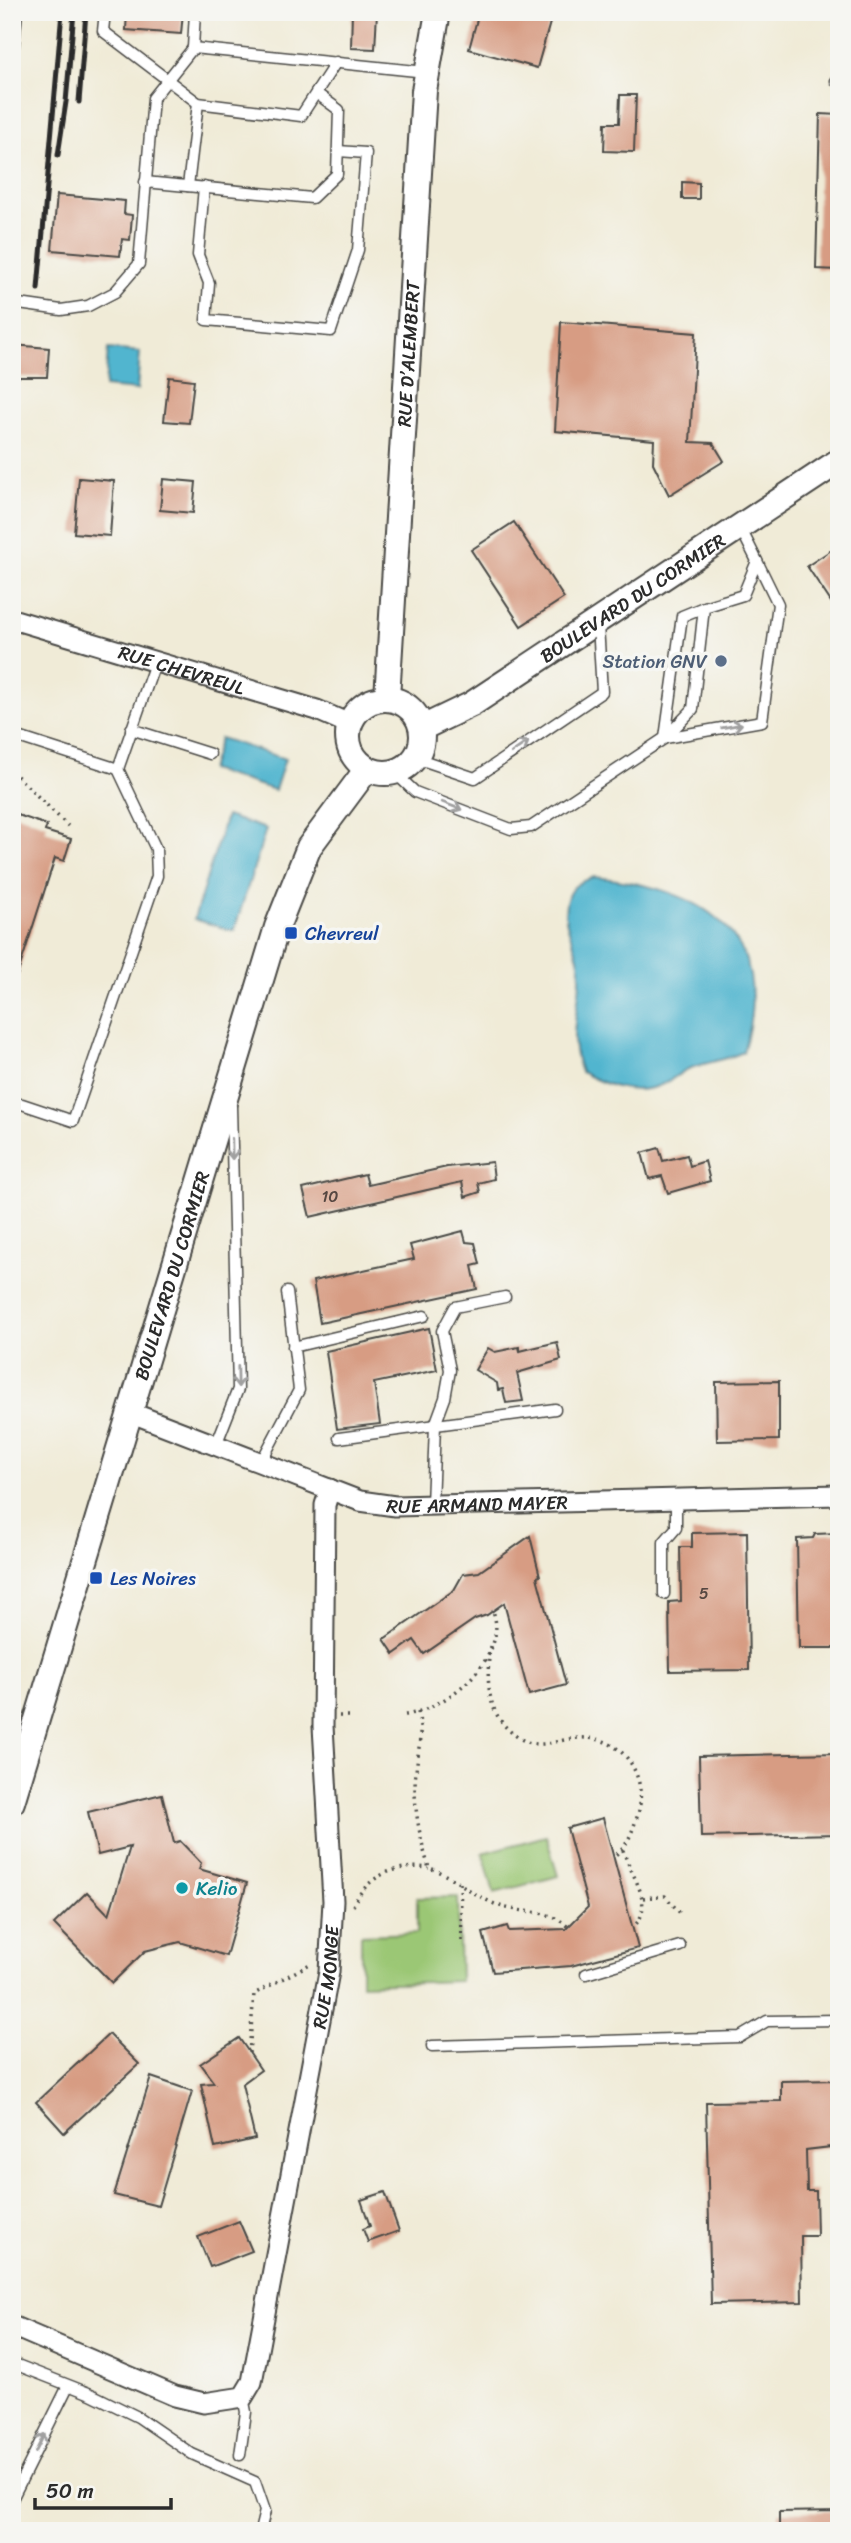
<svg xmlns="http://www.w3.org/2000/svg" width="851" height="2543" font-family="Sriracha,sans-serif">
<rect width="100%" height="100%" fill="#f6f6f2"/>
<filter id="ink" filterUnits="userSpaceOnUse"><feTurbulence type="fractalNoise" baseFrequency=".0143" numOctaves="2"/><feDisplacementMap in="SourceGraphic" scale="14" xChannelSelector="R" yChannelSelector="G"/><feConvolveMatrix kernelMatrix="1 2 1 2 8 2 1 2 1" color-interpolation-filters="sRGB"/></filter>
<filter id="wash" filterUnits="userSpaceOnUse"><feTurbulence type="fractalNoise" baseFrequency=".00686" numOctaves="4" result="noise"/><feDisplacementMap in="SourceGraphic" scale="28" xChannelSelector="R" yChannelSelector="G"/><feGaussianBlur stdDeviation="1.57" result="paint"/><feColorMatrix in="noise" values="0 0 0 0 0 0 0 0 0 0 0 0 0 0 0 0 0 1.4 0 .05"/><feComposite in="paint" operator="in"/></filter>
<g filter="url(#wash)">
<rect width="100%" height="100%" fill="#f0ebd7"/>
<g fill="#9bc774" stroke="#637950" stroke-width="2">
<polygon points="546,1836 558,1876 494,1893 483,1853"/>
<polygon points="458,1897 460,1981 361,1984 361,1935 417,1933 417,1898"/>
</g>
<g fill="#51b5cf" stroke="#3e707d" stroke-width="2">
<polygon points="108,349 140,352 137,390 105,387"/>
<polygon points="220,738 285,759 275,790 210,770"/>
<polygon points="226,816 266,829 234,931 194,919"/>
<path d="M594,877c107,11 185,54 149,175 -18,9 -39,10 -57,18 -8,4 -15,11 -23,14 -29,13 -56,2 -82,-12 -16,-39 1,-67 -1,-102 -1,-26 -22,-47 -12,-74 5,-12 15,-15 26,-19z"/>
</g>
<g id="blocks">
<g fill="#d79c83">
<polygon points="127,12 183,12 181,34 126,30"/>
<polygon points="352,12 377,12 375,49 351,48"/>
<polygon points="479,12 553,12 537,68 469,49"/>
<polygon points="620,95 636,95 634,152 604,151 605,123 619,123"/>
<polygon points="820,114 839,115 839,270 816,269"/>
<polygon points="682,182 699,183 699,199 682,199"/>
<polygon points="57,195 125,201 124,214 132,215 130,240 122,239 120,256 52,250"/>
<polygon points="561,322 696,333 690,442 713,443 724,461 669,495 653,463 654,440 555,431"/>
<polygon points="12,345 49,348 47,377 12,377"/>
<polygon points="169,377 194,380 189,423 164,421"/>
<polygon points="79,478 114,481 110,536 74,533"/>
<polygon points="163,479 196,482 193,513 160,510"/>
<polygon points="514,522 564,598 521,626 471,550"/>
<polygon points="839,545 839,614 807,566"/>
<polygon points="12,813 47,825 45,831 71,839 64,861 55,858 15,982 12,981"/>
<polygon points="659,1148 663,1161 687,1155 690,1166 705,1161 710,1181 668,1193 662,1176 649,1179 642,1153"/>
<polygon points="492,1162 494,1179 478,1183 480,1192 465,1197 462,1182 310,1217 303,1189 365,1174 368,1185 447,1167"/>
<polygon points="463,1231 466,1242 475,1243 480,1264 472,1266 477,1289 320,1323 313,1281 414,1259 410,1245"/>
<polygon points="429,1328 437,1370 374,1383 380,1424 337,1429 326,1351"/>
<polygon points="557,1342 561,1360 517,1373 523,1401 506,1403 503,1389 498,1390 497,1383 475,1370 488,1348 495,1352 519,1347 520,1351"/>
<polygon points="779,1381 779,1440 717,1441 716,1382"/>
<polygon points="747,1532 749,1670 670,1671 669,1602 681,1601 680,1547 692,1547 692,1533"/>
<polygon points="839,1533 839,1648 799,1648 797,1539 813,1538 815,1534"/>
<polygon points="530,1536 540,1576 537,1577 566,1685 529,1695 504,1603 487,1615 475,1619 424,1654 414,1640 394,1654 384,1639 454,1590 463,1574 479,1572"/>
<polygon points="839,1753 839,1834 701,1837 699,1756"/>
<polygon points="162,1794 174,1843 180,1841 201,1863 199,1869 247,1883 226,1956 180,1942 145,1951 112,1983 54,1924 87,1892 109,1915 130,1847 98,1855 88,1812"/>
<polygon points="603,1818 638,1948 571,1966 493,1972 483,1933 507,1926 509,1931 566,1929 588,1907 567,1828"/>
<polygon points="109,2034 139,2064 64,2133 36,2102"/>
<polygon points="239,2038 261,2070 242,2084 255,2139 215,2148 201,2084 214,2083 200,2064"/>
<polygon points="151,2077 192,2091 158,2206 114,2195"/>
<polygon points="839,2080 839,2146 806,2150 807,2191 816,2191 817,2236 801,2236 802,2302 711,2304 706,2102 781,2101 781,2081"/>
<polygon points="385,2192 399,2231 368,2242 363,2229 370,2226 361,2200"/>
<polygon points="239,2221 252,2251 210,2267 198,2237"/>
<polygon points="839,2511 839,2531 779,2531 779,2512"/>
</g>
</g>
</g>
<g filter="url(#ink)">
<use href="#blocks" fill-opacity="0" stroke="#494845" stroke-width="2"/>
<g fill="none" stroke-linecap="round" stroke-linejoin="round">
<g stroke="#494845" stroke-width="13">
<g id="service">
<polyline points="105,12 103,31 198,103 301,116 336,62"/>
<polyline points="193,48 195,12"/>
<polyline points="12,63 17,12"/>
<polyline points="836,81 839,81"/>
<polyline points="145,182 312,198 337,174 339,110 316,93"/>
<polyline points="188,186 198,103"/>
<polyline points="204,187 198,255 209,283 206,320 331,331 358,250 366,153 338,151"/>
<polyline points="12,303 61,310 88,306 115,292 139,264 153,98 193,48 426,72"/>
<polyline points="131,729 210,754"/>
<polyline points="12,735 118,769 155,663"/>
<polyline points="665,738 762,721 778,604 757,561"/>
<polyline points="665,738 682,616 704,607"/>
<polyline points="416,758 475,778 602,692 598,625"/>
<polyline points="394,772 415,792 511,829 531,827 665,738 693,709 704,607 743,595 757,561 740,527"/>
<polyline points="12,1106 22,1104 73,1121 157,876 156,849 118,769"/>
<polyline points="293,1347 424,1316"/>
<polyline points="339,1438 555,1409"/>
<polyline points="216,1445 238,1389 231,1106"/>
<polyline points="261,1462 299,1390 287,1292"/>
<polyline points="432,1505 435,1425 445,1398 450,1370 442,1331 455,1307 505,1297"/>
<polyline points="664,1594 664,1542 676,1528 676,1499"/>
<polyline points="586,1974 680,1946"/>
<polyline points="432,2046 740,2037 767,2021 839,2020"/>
<polyline points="12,2363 91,2394 138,2417 192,2454 255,2482 265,2511 260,2531"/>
<polyline points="240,2455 246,2412 243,2397"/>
<polyline points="12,2499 68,2386"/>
</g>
</g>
<g stroke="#494845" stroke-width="23">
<g id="minor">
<path id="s1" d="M12,619l305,91 32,14"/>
<path id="s2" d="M132,1413l228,88 35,5 444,-11"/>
<path id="s3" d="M12,2326l163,70 29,7 39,-6 9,-15 77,-410 4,-71 -10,-175 2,-221 5,-16"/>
</g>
</g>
<g stroke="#494845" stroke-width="28">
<g id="tertiary">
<path id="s4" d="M387,698l37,-607 14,-79"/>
<circle cx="385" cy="736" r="37"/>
<path id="s5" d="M422,728l50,-24 367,-243"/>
<path id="s6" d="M12,1802l265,-875 32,-80 58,-78"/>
</g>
</g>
<g stroke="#494845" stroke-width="3.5" stroke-dasharray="2 5" stroke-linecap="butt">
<polyline points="12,771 68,826"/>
<polyline points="12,785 16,774"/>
<path d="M490,1646c-3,30 -5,63 20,85 29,26 46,5 76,7 40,1 62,41 52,76 -5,15 -10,33 -23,41"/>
<path d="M418,1712c6,26 -3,49 -3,76 0,27 6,54 14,80 25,8 43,27 68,37 26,10 51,2 71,22"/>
<path d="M405,1715c41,-6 105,-57 88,-104"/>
<polyline points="339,1716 351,1716"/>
<path d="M623,1850c7,24 34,56 10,77"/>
<polyline points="460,1883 462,1941"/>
<polyline points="643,1898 665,1896 680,1913"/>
<path d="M353,1906c14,-31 43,-42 76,-38"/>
<polyline points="249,2053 254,1994 310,1964"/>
</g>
<use href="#service" stroke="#fff" stroke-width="10"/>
<use href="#minor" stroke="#fff" stroke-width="19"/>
<use href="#tertiary" stroke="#fff" stroke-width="24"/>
<g stroke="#2b2b2b" stroke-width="5">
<polyline points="79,102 86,12"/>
<polyline points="58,155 66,102 74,12"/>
<polyline points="38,289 62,12"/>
</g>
</g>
<defs><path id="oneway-shaft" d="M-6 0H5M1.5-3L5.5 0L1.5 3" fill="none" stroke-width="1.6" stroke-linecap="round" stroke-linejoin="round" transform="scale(1.75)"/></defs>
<g stroke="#a0a0a0">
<use href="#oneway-shaft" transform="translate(732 726) rotate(-10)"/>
<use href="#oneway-shaft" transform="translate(520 747) rotate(-34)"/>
<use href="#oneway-shaft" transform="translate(452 806) rotate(21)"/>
<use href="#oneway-shaft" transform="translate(232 1149) rotate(89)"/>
<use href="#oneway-shaft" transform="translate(238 1377) rotate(89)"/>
<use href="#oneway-shaft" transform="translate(40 2443) rotate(-64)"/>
</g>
</g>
<circle fill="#5c6f8a" stroke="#f6f6f2" stroke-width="2.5" cx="721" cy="661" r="7"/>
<g fill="#1a4fb4" stroke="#f6f6f2" stroke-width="2.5">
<rect x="284" y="926" width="14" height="14" rx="3.5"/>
<rect x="89" y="1571" width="14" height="14" rx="3.5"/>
</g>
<circle fill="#0f9aa8" stroke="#f6f6f2" stroke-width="2.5" cx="182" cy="1888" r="7"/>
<g text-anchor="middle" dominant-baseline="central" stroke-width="7" stroke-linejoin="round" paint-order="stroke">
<g font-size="16" fill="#564741">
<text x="330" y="1196">10</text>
<text x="704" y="1593">5</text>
</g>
<g font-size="19" fill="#2b2b2b" stroke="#f6f6f2">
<text stroke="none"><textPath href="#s4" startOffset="345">RUE D’ALEMBERT</textPath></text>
<text stroke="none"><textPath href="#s5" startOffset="248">BOULEVARD DU CORMIER</textPath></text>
<text stroke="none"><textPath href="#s1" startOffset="177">RUE CHEVREUL</textPath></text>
<text stroke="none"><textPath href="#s6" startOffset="550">BOULEVARD DU CORMIER</textPath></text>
<text stroke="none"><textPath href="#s2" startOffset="362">RUE ARMAND MAYER</textPath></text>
<text stroke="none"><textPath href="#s3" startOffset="676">RUE MONGE</textPath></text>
</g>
<g font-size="19" fill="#4e5e75" stroke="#f6f6f2" text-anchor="end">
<text x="707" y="661">Station GNV</text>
</g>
<g font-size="19" fill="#164399" stroke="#f6f6f2" text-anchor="start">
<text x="305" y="933">Chevreul</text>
<text x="110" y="1578">Les Noires</text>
</g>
<g font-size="19" fill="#0d838f" stroke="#f6f6f2" text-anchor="start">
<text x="196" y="1888">Kelio</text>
</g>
</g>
<rect width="851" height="2543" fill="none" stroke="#f6f6f2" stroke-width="42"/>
<path d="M35 2498v10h136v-10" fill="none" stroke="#2b2b2b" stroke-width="3.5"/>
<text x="46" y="2498" font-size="21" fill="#2b2b2b" stroke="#f6f6f2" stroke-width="5" paint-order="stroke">50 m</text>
</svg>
